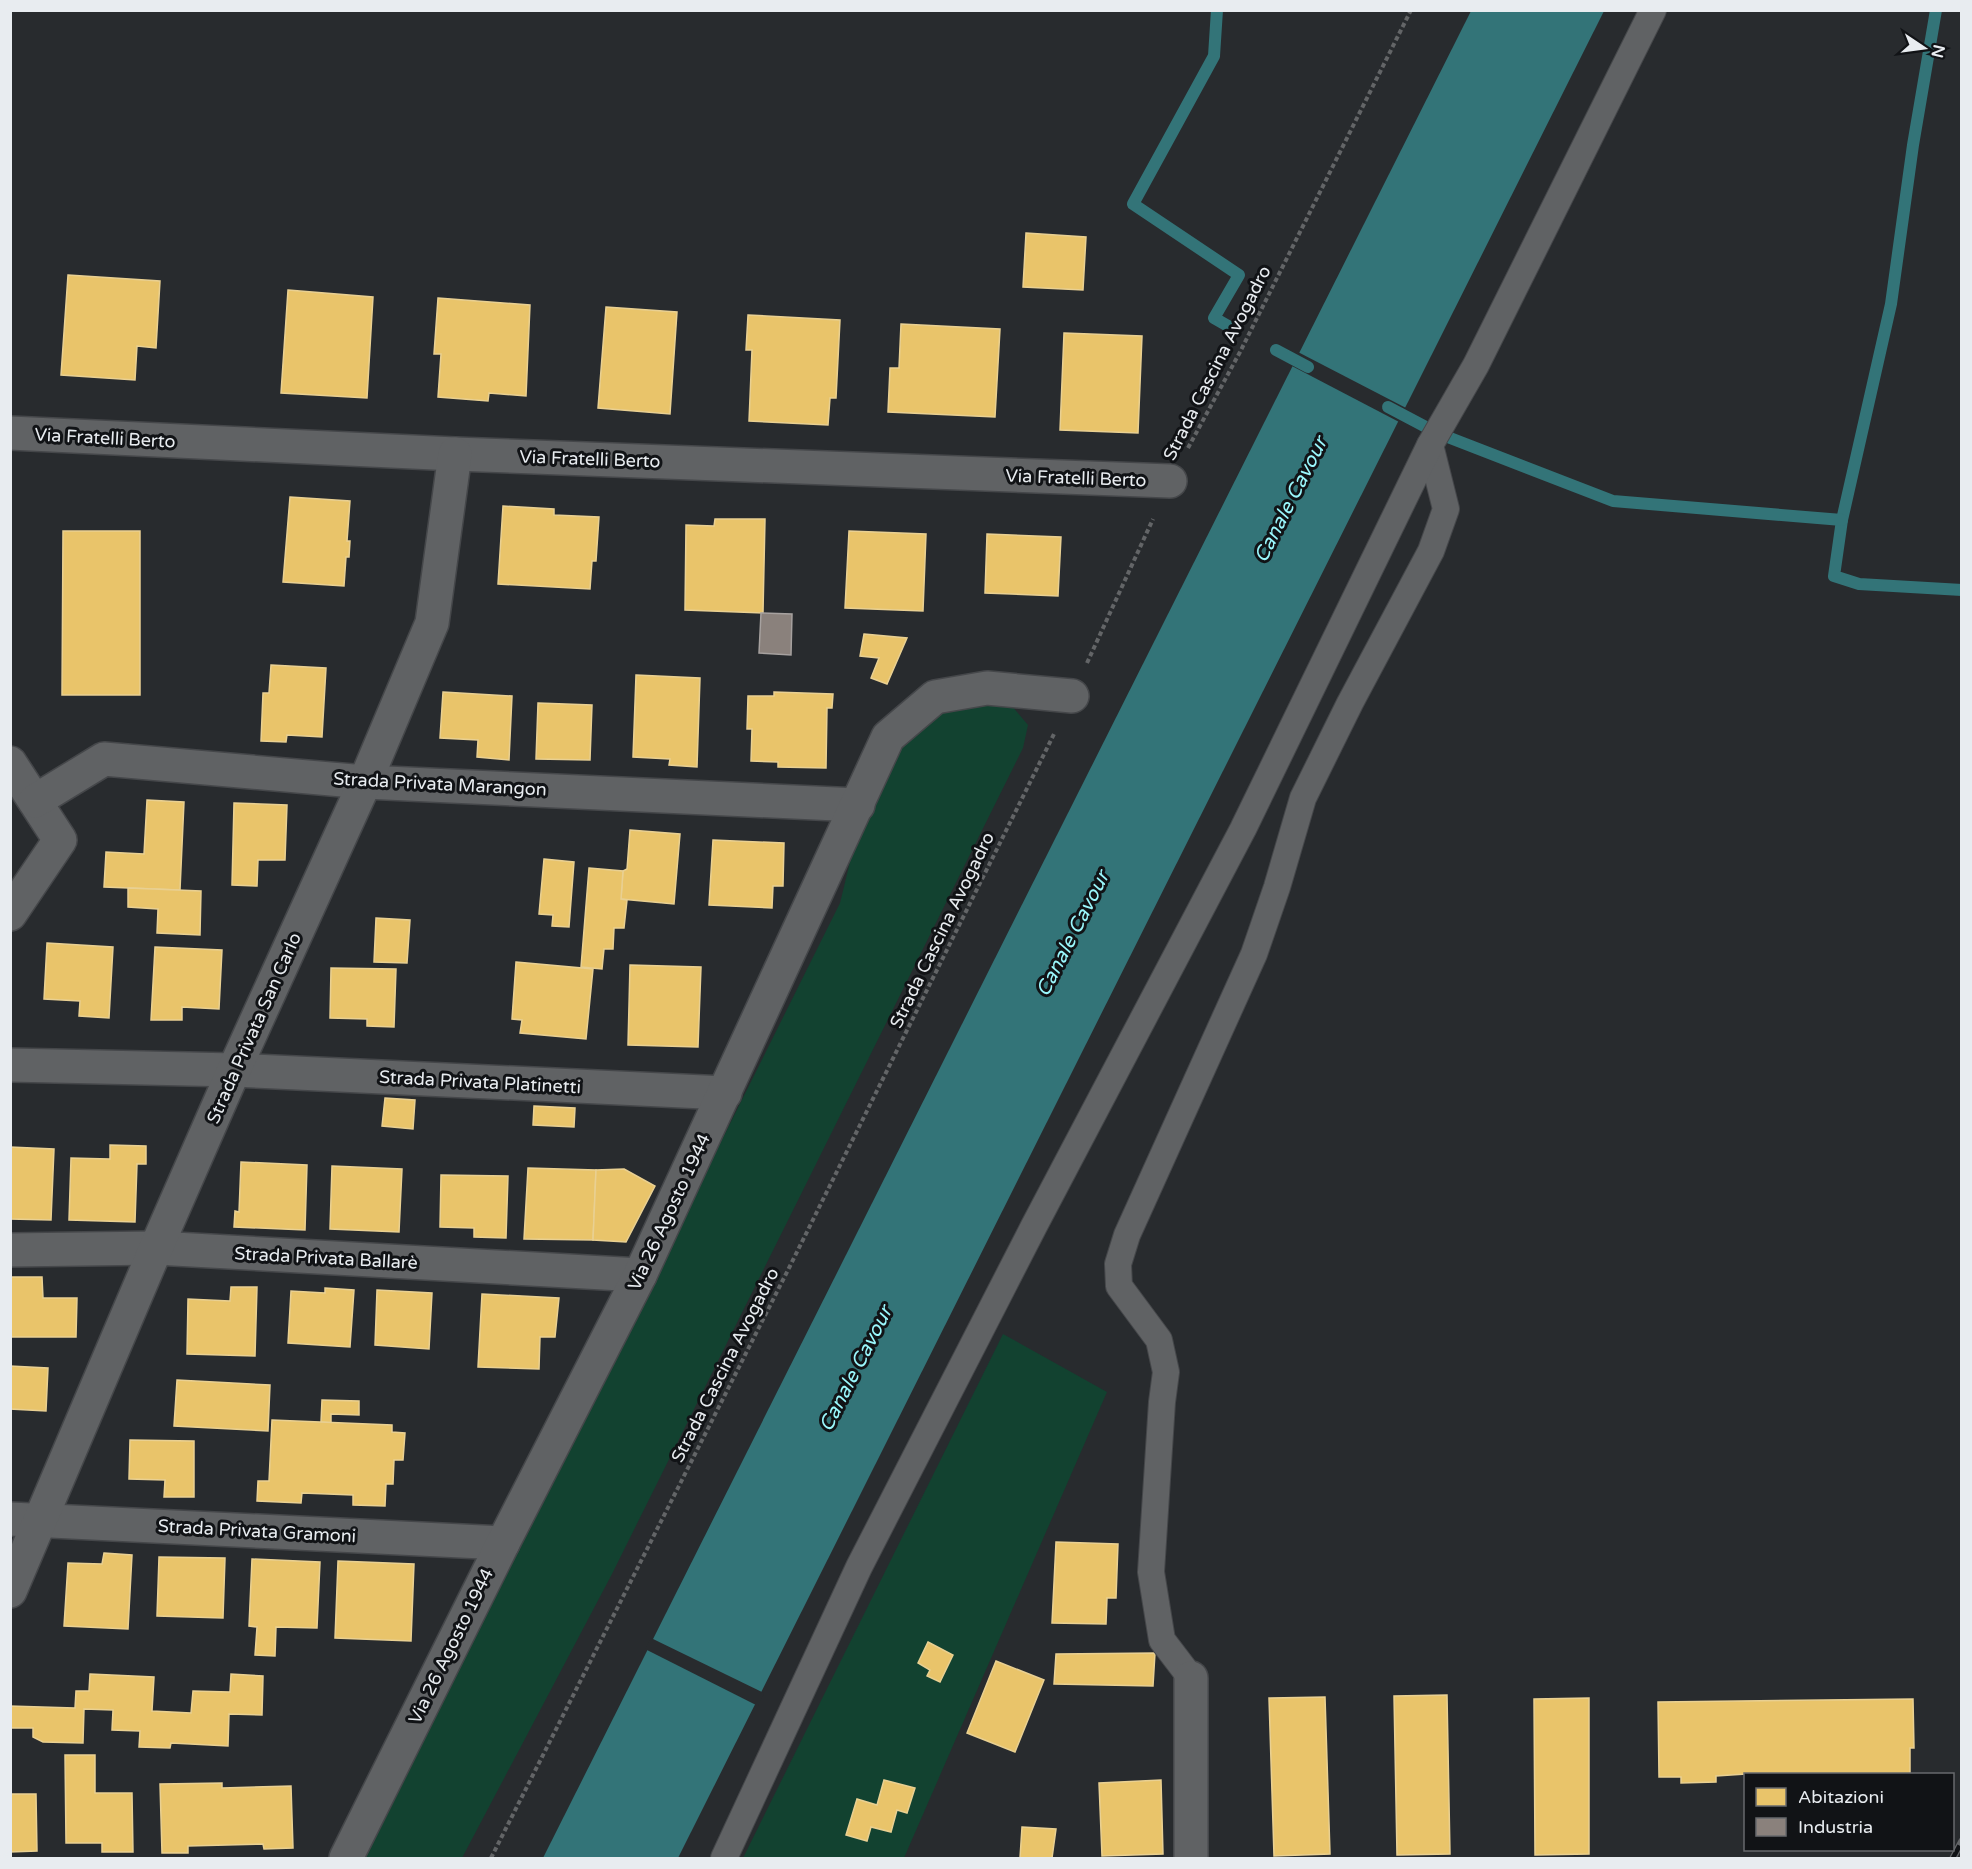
<svg xmlns="http://www.w3.org/2000/svg" width="1972" height="1869" font-family="'Varela Round',sans-serif">
<rect width="100%" height="100%" fill="#282b2e"/>
<g fill="#124230">
<polygon points="989,700 1012,706 1028,725 1023,748 612,1574 462,1858 364,1858 840,903 857,833 902,748 921,723 961,705"/>
<polygon points="1003,1334 1107,1392 904,1858 743,1858"/>
</g>
<polygon fill="#337478" points="1471,11 1604,11 678,1858 543,1858"/>
<g fill="#282b2e">
<polygon points="1296,351 1408,409 1401,423 1290,365"/>
<polygon points="651,1638 764,1693 758,1706 645,1649"/>
</g>
<g fill="#e9c46a" stroke="#e9d092" stroke-width="1.5">
<polygon points="1026,233 1086,237 1083,290 1023,287"/>
<polygon points="68,275 160,281 156,348 137,346 135,380 61,375"/>
<polygon points="288,290 373,297 367,398 281,393"/>
<polygon points="438,298 530,305 526,396 489,393 488,401 438,397 441,354 434,354"/>
<polygon points="606,307 677,312 670,414 598,408"/>
<polygon points="748,315 840,320 836,398 830,398 828,425 749,421 752,350 746,350"/>
<polygon points="901,324 1000,329 995,417 888,412 890,368 899,368"/>
<polygon points="1064,333 1142,336 1138,433 1060,430"/>
<polygon points="290,497 350,501 347,541 350,541 349,557 346,557 344,586 283,582"/>
<polygon points="503,506 554,509 554,515 599,517 596,561 592,561 590,589 498,584"/>
<polygon points="715,519 765,519 763,613 685,610 686,525 714,526"/>
<polygon points="63,531 140,531 140,695 62,695"/>
<polygon points="849,531 926,534 923,611 845,608"/>
<polygon points="987,534 1061,537 1058,596 985,593"/>
<polygon points="864,634 907,638 887,684 871,678 879,658 860,656"/>
<polygon points="271,665 326,668 322,737 287,735 286,742 261,741 263,693 269,693"/>
<polygon points="636,675 700,678 697,767 669,765 670,759 633,757"/>
<polygon points="443,692 512,696 509,760 477,757 478,740 440,738"/>
<polygon points="774,692 833,694 832,708 827,708 826,768 778,767 778,762 751,761 752,729 747,729 748,696 774,696"/>
<polygon points="538,703 592,705 590,760 536,759"/>
<polygon points="147,800 184,802 180,890 104,887 106,852 144,854"/>
<polygon points="234,803 287,805 285,860 258,860 257,886 232,885"/>
<polygon points="630,830 680,834 674,904 621,899 623,871 627,869"/>
<polygon points="713,840 784,843 783,886 773,886 772,908 709,905"/>
<polygon points="544,859 574,862 569,927 552,926 553,915 539,914"/>
<polygon points="589,868 623,871 621,899 627,900 624,928 614,928 613,949 604,949 602,969 581,967"/>
<polygon points="128,888 201,891 200,935 157,933 158,909 128,907"/>
<polygon points="376,918 410,920 407,963 374,962"/>
<polygon points="47,943 113,947 109,1018 79,1016 80,1001 44,999"/>
<polygon points="155,947 222,950 219,1009 182,1007 182,1020 151,1020"/>
<polygon points="516,962 593,969 586,1039 520,1033 522,1020 512,1019"/>
<polygon points="630,965 701,967 698,1047 628,1045"/>
<polygon points="331,968 396,969 394,1027 367,1026 367,1019 330,1018"/>
<polygon points="385,1098 415,1100 413,1129 382,1126"/>
<polygon points="534,1106 575,1108 574,1127 533,1125"/>
<polygon points="110,1145 146,1146 146,1164 137,1164 135,1222 69,1220 71,1158 110,1159"/>
<polygon points="10,1147 54,1149 51,1220 10,1219"/>
<polygon points="241,1162 307,1165 305,1230 234,1227 235,1211 239,1212"/>
<polygon points="332,1166 402,1169 399,1232 330,1229"/>
<polygon points="528,1168 596,1170 593,1240 524,1239"/>
<polygon points="624,1169 655,1186 626,1242 593,1240 596,1170"/>
<polygon points="441,1175 508,1176 506,1238 474,1237 474,1228 440,1227"/>
<polygon points="11,1277 42,1277 43,1298 77,1298 76,1337 11,1337"/>
<polygon points="231,1287 257,1287 255,1356 187,1354 188,1299 230,1301"/>
<polygon points="325,1288 354,1290 350,1347 288,1343 291,1291 325,1293"/>
<polygon points="377,1290 432,1293 429,1349 375,1345"/>
<polygon points="482,1294 559,1298 555,1337 540,1337 539,1369 478,1367"/>
<polygon points="10,1366 48,1368 46,1411 10,1409"/>
<polygon points="177,1380 270,1385 268,1431 174,1426"/>
<polygon points="322,1400 359,1401 359,1415 331,1414 331,1423 321,1422"/>
<polygon points="272,1420 392,1425 392,1432 405,1433 403,1460 394,1460 393,1484 386,1484 385,1506 353,1505 353,1495 302,1493 301,1503 257,1501 258,1481 269,1481"/>
<polygon points="130,1440 194,1441 194,1497 164,1497 165,1480 129,1479"/>
<polygon points="1056,1542 1118,1544 1116,1598 1107,1598 1106,1624 1052,1623"/>
<polygon points="104,1553 132,1555 128,1629 64,1626 68,1563 102,1564"/>
<polygon points="159,1557 225,1558 223,1618 157,1616"/>
<polygon points="252,1559 320,1562 317,1628 276,1627 275,1656 255,1655 257,1627 249,1626"/>
<polygon points="338,1561 414,1564 411,1641 335,1638"/>
<polygon points="928,1642 953,1655 940,1682 927,1676 930,1670 918,1663"/>
<polygon points="1155,1653 1153,1686 1054,1684 1056,1654"/>
<polygon points="996,1661 1044,1680 1015,1752 967,1733"/>
<polygon points="90,1674 154,1677 152,1711 191,1713 193,1691 230,1692 231,1674 263,1676 262,1715 229,1714 228,1746 171,1743 170,1748 139,1747 140,1731 112,1730 113,1710 84,1709 83,1743 43,1742 33,1737 33,1728 10,1728 10,1706 75,1708 76,1691 89,1691"/>
<polygon points="1447,1695 1450,1854 1397,1855 1394,1696"/>
<polygon points="1325,1697 1330,1854 1274,1856 1269,1698"/>
<polygon points="1589,1698 1589,1854 1535,1855 1534,1699"/>
<polygon points="1913,1699 1914,1748 1910,1748 1910,1774 1746,1774 1716,1776 1716,1782 1681,1783 1681,1777 1659,1777 1658,1702"/>
<polygon points="65,1755 95,1755 95,1793 132,1793 133,1852 102,1852 102,1843 66,1843"/>
<polygon points="884,1780 915,1788 907,1813 897,1810 891,1832 871,1827 867,1841 846,1835 857,1799 877,1805"/>
<polygon points="1161,1780 1163,1854 1102,1856 1099,1783"/>
<polygon points="222,1783 222,1788 291,1786 293,1848 264,1849 263,1844 188,1846 188,1853 162,1853 160,1784"/>
<polygon points="10,1794 36,1794 37,1851 10,1852"/>
<polygon points="1022,1827 1056,1829 1052,1858 1020,1858"/>
</g>
<polygon fill="#8a817c" stroke="#a6a19f" stroke-width="1.5" points="761,613 792,614 791,655 759,653"/>
<g fill="none" stroke-linecap="round" stroke-linejoin="round">
<g stroke="#337478" stroke-width="12">
<polyline points="1217,10 1214,56 1133,204 1239,275 1214,318 1228,326"/>
<polyline points="1936,10 1913,145 1891,304 1842,520 1834,576 1859,584 1962,590"/>
<polyline points="1276,350 1308,367"/>
<polyline points="1388,407 1424,426"/>
<polyline points="1445,436 1613,501 1842,520"/>
</g>
<g stroke="#45474a" stroke-width="28">
<g id="service">
<polyline points="1191,1678 1162,1640 1151,1572 1162,1402 1166,1372 1159,1340 1119,1286 1118,1264 1127,1235 1254,954 1277,887 1303,798 1350,703 1431,551 1446,509 1430,445"/>
<polyline points="724,1858 859,1567 1034,1226 1243,829 1430,445 1476,365 1653,10"/>
</g>
</g>
<g stroke="#45474a" stroke-width="36">
<g id="minor">
<polyline points="10,433 455,454 1170,481"/>
<polyline points="10,763 60,840 10,914"/>
<polyline points="35,801 104,759 365,782 858,805"/>
<polyline points="10,1065 234,1070 725,1093"/>
<polyline points="10,1250 156,1248 640,1275"/>
<polyline points="10,1519 503,1543"/>
<polyline points="10,1591 156,1248 234,1070 365,782 432,623 455,454"/>
<polyline points="1191,1678 1191,1858"/>
<polyline points="346,1858 503,1543 640,1275 888,737 935,697 987,688 1072,696"/>
</g>
</g>
<g stroke="#636567" stroke-width="4" stroke-dasharray="4.5 3" stroke-linecap="butt">
<polyline points="1188,448 1240,352 1411,10"/>
<polyline points="1087,663 1153,519"/>
<polyline points="491,1858 790,1266 1055,732"/>
</g>
<use href="#service" stroke="#606264" stroke-width="26"/>
<use href="#minor" stroke="#606264" stroke-width="33"/>
<g stroke="#646669" stroke-width="7">
<polyline id="rail" points="1953,1858 1962,1841"/>
</g>
<use href="#rail" stroke="#111316" stroke-width="4.5" stroke-dasharray="14" stroke-linecap="butt"/>
</g>
<g text-anchor="middle" dominant-baseline="central" stroke-width="6" stroke-linejoin="round" paint-order="stroke">
<g font-size="18" fill="#e8ecf0" stroke="#111316">
<text transform="translate(1217 363) rotate(-63)">Strada Cascina Avogadro</text>
<text transform="translate(105 438) rotate(3)">Via Fratelli Berto</text>
<text transform="translate(590 459) rotate(2)">Via Fratelli Berto</text>
<text transform="translate(1076 478) rotate(2)">Via Fratelli Berto</text>
<text transform="translate(440 784) rotate(3)">Strada Privata Marangon</text>
<text transform="translate(942 930) rotate(-64)">Strada Cascina Avogadro</text>
<text transform="translate(254 1028) rotate(-66)">Strada Privata San Carlo</text>
<text transform="translate(480 1082) rotate(3)">Strada Privata Platinetti</text>
<text transform="translate(669 1212) rotate(-65)">Via 26 Agosto 1944</text>
<text transform="translate(326 1258) rotate(3)">Strada Privata Ballarè</text>
<text transform="translate(725 1365) rotate(-63)">Strada Cascina Avogadro</text>
<text transform="translate(257 1531) rotate(3)">Strada Privata Gramoni</text>
<text transform="translate(451 1646) rotate(-64)">Via 26 Agosto 1944</text>
</g>
<g font-size="20" font-style="italic" fill="#9af7fc" stroke="#111316">
<text transform="translate(1291 500) rotate(-63)">Canale Cavour</text>
<text transform="translate(1073 934) rotate(-63)">Canale Cavour</text>
<text transform="translate(856 1369) rotate(-63)">Canale Cavour</text>
</g>
</g>
<rect width="1972" height="1869" fill="none" stroke="#e8ecf0" stroke-width="24"/>
<rect x="1744" y="1773" width="210" height="78" fill="#111316" stroke="#676a6d" stroke-width="1.5"/>
<rect x="1756" y="1788" width="30" height="18" fill="#e9c46a" stroke="#676a6d" stroke-width="1.5"/>
<text x="1798" y="1803" font-size="18" fill="#e8ecf0">Abitazioni</text>
<rect x="1756" y="1818" width="30" height="18" fill="#8a817c" stroke="#676a6d" stroke-width="1.5"/>
<text x="1798" y="1833" font-size="18" fill="#e8ecf0">Industria</text>
<g transform="translate(1924 48) rotate(103)" stroke="#111316" stroke-width="4.5" paint-order="stroke">
<path d="M0-4.5L10 22L0 15L-10 22Z" fill="#e8ecf0"/>
<text y="-9" font-size="16" font-weight="bold" text-anchor="middle" fill="#e8ecf0">N</text>
</g>
</svg>
